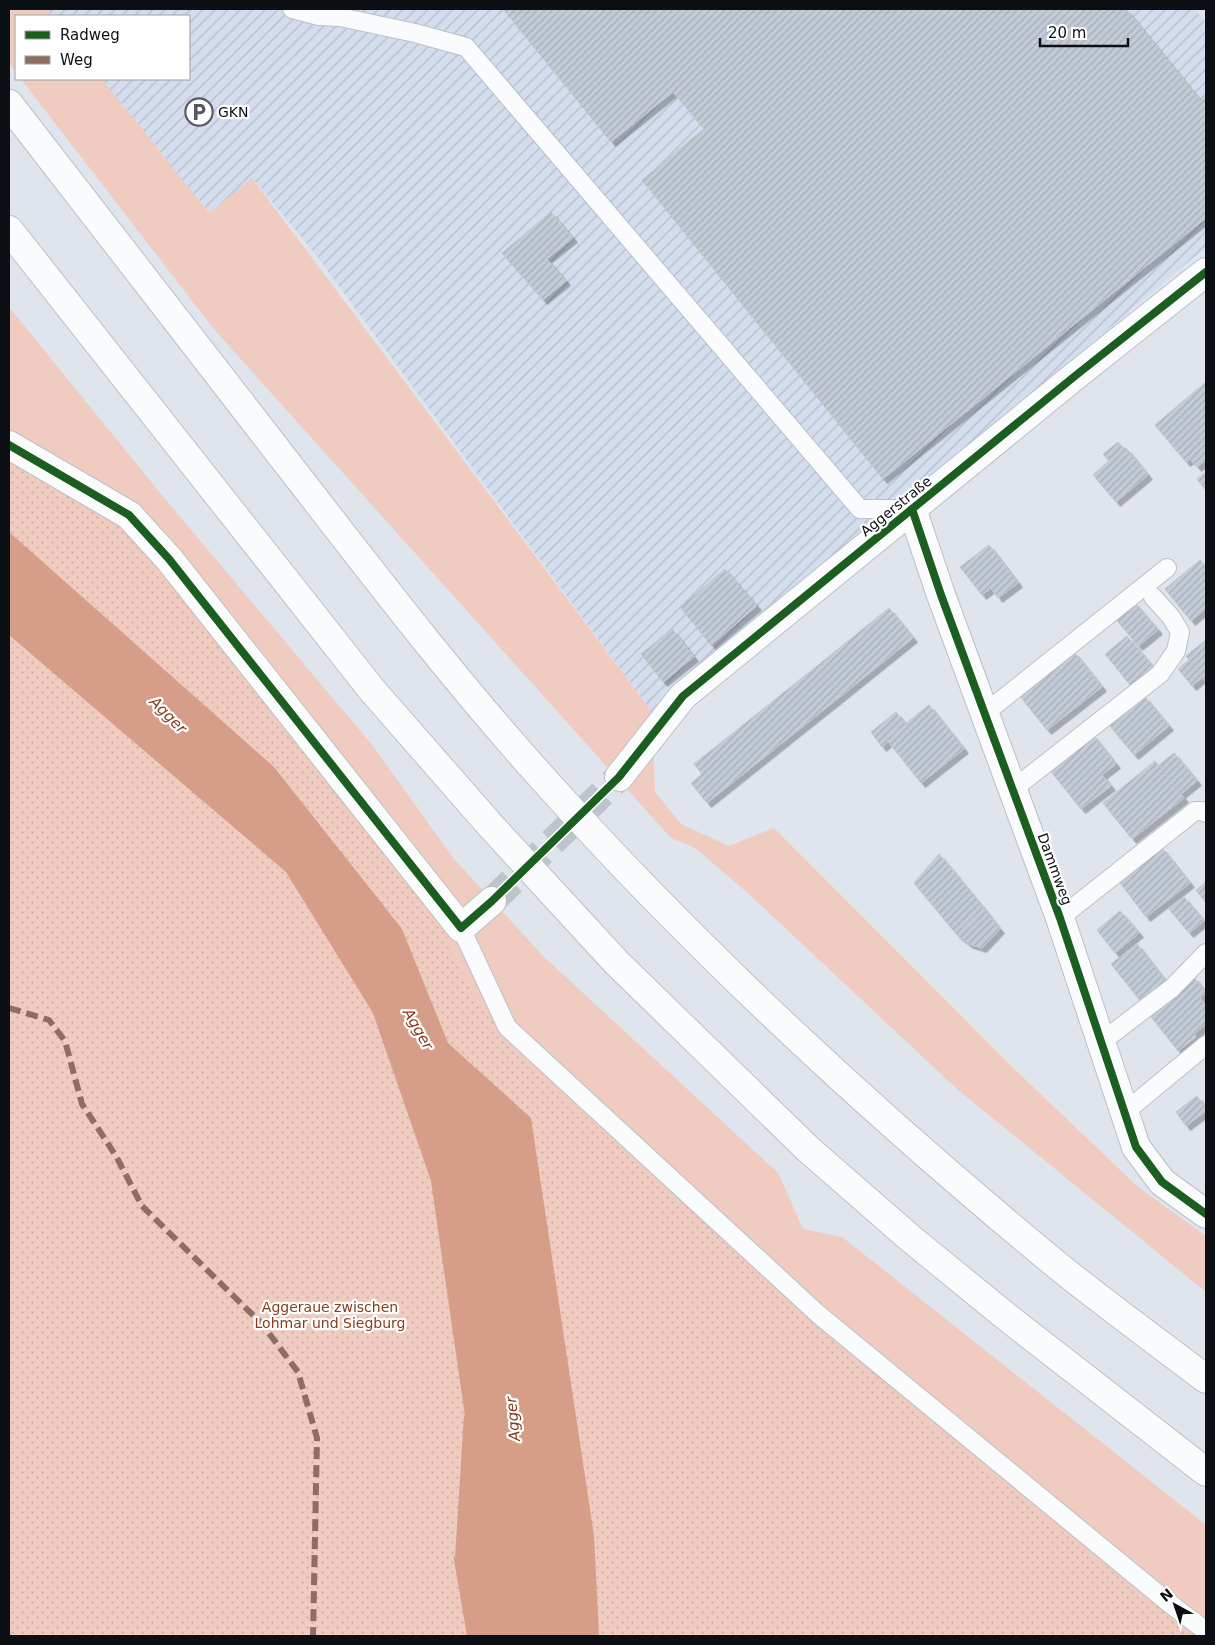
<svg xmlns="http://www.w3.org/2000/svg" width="1215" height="1645" font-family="'DejaVu Sans',sans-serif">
<defs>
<pattern id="industrial-furrows" width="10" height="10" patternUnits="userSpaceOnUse" patternTransform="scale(1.25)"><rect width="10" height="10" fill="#d4ddee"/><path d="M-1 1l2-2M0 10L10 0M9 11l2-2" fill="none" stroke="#b5bccb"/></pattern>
<pattern id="park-dots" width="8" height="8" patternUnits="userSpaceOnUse" patternTransform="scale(1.25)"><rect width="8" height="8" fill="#efcbc0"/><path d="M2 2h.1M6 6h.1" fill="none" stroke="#ccada4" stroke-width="1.8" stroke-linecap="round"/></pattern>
<pattern id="building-hatch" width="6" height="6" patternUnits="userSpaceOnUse" patternTransform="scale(1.25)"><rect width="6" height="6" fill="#c3cbd7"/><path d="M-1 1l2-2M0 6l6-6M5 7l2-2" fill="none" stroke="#a6adb8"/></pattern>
<filter id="shadow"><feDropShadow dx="4.5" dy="4.5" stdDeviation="0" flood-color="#0004"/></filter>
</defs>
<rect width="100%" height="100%" fill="#dfe4ed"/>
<polygon fill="url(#industrial-furrows)" points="46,9 1195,9 1206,23 1206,247 1035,391 855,547 652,712 313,251 253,179 209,213 102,79 189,79 189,16 52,16"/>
<g fill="#efcbc0">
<polygon points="9,9 46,9 52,16 16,16 16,72 9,63"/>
<polygon points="21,79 102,79 209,213 252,178 652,712 655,792 681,824 729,846 774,828 1013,1068 1138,1187 1206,1236 1206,1292 957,1089 750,895 695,848 671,838 213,328"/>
<polygon points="9,307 160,493 373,746 454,859 543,956 778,1173 803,1229 842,1237 1206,1525 1206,1636 1127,1636 531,1118 9,532"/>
</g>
<polygon fill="url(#park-dots)" points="9,453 132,528 444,925 452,954 472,993 513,1041 564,1095 609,1138 654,1169 792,1299 822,1332 859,1360 908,1404 1037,1512 1161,1609 1199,1636 9,1636"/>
<polygon fill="#d69d88" points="9,532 274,767 402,929 448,1043 531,1118 594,1536 599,1636 467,1636 453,1554 455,1558 464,1415 465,1416 431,1181 373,1013 286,872 9,635"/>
<g fill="url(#building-hatch)" stroke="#c1c5cb" filter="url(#shadow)">
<polygon points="503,9 1126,9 1201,101 1206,97 1206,218 883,479 642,180 704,129 673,92 611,142"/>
<polygon points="551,212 573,238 547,259 566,281 543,300 502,253"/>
<polygon points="1206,382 1206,440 1204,443 1175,408"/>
<polygon points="1175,408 1204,443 1206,440 1206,460 1197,467 1190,459 1186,462 1155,425"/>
<polygon points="1118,442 1124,449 1126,448 1148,475 1116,502 1093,475 1109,461 1103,454"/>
<polygon points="1206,472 1206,491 1197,479"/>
<polygon points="989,545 1018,583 998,598 991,588 982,595 960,567"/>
<polygon points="1200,560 1206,567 1206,608 1191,621 1165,589"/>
<polygon points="725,569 757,606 711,645 680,607"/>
<polygon points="1134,602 1158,630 1138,646 1115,618"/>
<polygon points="889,608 913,638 841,696 817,666"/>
<polygon points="672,629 694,657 663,682 641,654"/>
<polygon points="1127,636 1154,668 1131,686 1105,654"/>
<polygon points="1206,640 1206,682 1186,656"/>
<polygon points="1074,652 1102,687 1047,730 1019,695"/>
<polygon points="1189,660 1203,677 1192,686 1178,669"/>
<polygon points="817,666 841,696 707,803 691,783 702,774 694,764"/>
<polygon points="1144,696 1169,726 1134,755 1109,725"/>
<polygon points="929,705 964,749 921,783 886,739"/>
<polygon points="896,712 906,724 886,739 888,742 882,747 871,732"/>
<polygon points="1092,734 1116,764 1102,775 1111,786 1081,809 1049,769"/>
<polygon points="1174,753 1197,781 1181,794 1159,765"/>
<polygon points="1155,761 1184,798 1132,839 1103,803"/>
<polygon points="1161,847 1190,883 1146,917 1118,880"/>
<polygon points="939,854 982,906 957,935 914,883"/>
<polygon points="1206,882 1206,903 1196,890"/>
<polygon points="1184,897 1204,921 1189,933 1169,909"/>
<polygon points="982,906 1000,929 982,948 969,944 957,935"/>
<polygon points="1120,911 1139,933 1115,953 1097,930"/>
<polygon points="1137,944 1167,983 1142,1003 1111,964"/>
<polygon points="1194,977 1206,993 1200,998 1206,1006 1206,1024 1194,1034 1196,1037 1178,1051 1148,1013"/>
<polygon points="1197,1096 1206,1109 1206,1111 1186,1126 1176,1112"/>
</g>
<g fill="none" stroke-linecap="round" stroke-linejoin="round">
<polyline stroke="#bfc4cc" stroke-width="28" stroke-dasharray="28 14" stroke-linecap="butt" points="492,901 619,777"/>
<g stroke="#bcc0c7" stroke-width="20">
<g id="lane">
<polyline points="292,9 319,16 340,17 415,33 466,47 860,509 912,509"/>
<polyline points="985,713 1167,568"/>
<polyline points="1012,790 1160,674 1176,651 1180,632 1171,617 1153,597"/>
<polyline points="1060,918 1195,811 1202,811 1206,813"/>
<polyline points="461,928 507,1027 818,1314 1169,1603 1206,1631"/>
<polyline points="1100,1043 1172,988 1206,953"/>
<polyline points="1125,1112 1206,1045"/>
</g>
</g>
<g stroke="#bcc0c7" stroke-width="30">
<g id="street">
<polyline points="9,445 129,515 169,559 461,928 492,901"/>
<polyline points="912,509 941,595 1060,918 1136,1147 1162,1182 1206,1214"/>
<polyline points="619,777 683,696 1075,376 1206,272"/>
</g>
</g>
<g stroke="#bcc0c7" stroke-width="30">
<g id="highway">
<path d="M9,104c97,126 195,251 292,377 79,102 158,205 245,301 155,173 327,331 506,479 50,41 103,79 154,118"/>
<polyline points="9,230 372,690 490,825 617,963 808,1149 910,1238 1008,1318 1206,1472"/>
</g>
</g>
<use href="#lane" stroke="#fafbfc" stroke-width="18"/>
<use href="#street" stroke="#fafbfc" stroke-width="28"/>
<use href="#highway" stroke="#fafbfc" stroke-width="28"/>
<polyline stroke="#8d6e63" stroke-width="6" stroke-dasharray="12 6" stroke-linecap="butt" points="9,1008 49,1020 65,1041 82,1104 116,1156 142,1206 262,1324 298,1372 317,1438 313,1636"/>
<g stroke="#fff" stroke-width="11">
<g id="cycleway">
<polyline points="9,445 129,515 169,559 461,928 492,901 619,777 683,696 1075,376 1206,272"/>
<polyline points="912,509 941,595 1060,918 1136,1147 1162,1182 1206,1214"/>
</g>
</g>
<use href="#cycleway" stroke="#1b5e20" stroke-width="8"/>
</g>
<defs>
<g id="parking-ring" transform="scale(1.4375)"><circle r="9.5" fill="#fff" stroke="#565a60" stroke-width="1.5"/><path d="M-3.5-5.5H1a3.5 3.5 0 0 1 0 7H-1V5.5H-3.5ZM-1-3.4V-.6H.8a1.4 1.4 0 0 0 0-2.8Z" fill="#565a60"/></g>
</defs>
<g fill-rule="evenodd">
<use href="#parking-ring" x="199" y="112"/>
</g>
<g text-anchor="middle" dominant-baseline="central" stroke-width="4.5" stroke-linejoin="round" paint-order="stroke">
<g font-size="14" fill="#0c0f14" stroke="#fff" text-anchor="start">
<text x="218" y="112">GKN</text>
</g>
<g font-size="14" fill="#0c0f14" stroke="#fff">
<text transform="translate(896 506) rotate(-39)">Aggerstraße</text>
<text transform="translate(1055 869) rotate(70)">Dammweg</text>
</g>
<g font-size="14" fill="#883b1a" stroke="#fff">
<text x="330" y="1307">Aggeraue zwischen<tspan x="330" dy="16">Lohmar und Siegburg</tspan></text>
</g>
<g font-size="15" font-style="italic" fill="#873a19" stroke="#fff">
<text transform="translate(168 715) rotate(45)">Agger</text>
<text transform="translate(418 1029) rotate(60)">Agger</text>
<text transform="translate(513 1419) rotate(-95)">Agger</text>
</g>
</g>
<rect width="1215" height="1645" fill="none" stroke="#0c0f14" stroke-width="20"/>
<rect x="15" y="15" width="175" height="65" fill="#ffffff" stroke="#9e9fa1"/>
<rect x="25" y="31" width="25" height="8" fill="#1b5e20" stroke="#9e9fa1"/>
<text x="60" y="40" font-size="15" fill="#0c0f14">Radweg</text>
<rect x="25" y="56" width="25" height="8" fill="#8d6e63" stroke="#9e9fa1"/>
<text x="60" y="65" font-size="15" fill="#0c0f14">Weg</text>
<g transform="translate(1175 1605) rotate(320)" stroke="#ffffff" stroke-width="4" paint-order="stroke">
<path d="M0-4L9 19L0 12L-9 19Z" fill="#0c0f14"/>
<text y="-8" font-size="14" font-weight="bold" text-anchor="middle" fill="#0c0f14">N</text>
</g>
<path d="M1040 38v8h88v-8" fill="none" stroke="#0c0f14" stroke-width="2.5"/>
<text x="1048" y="38" font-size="15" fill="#0c0f14" stroke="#ffffff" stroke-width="4" paint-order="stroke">20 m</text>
</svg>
